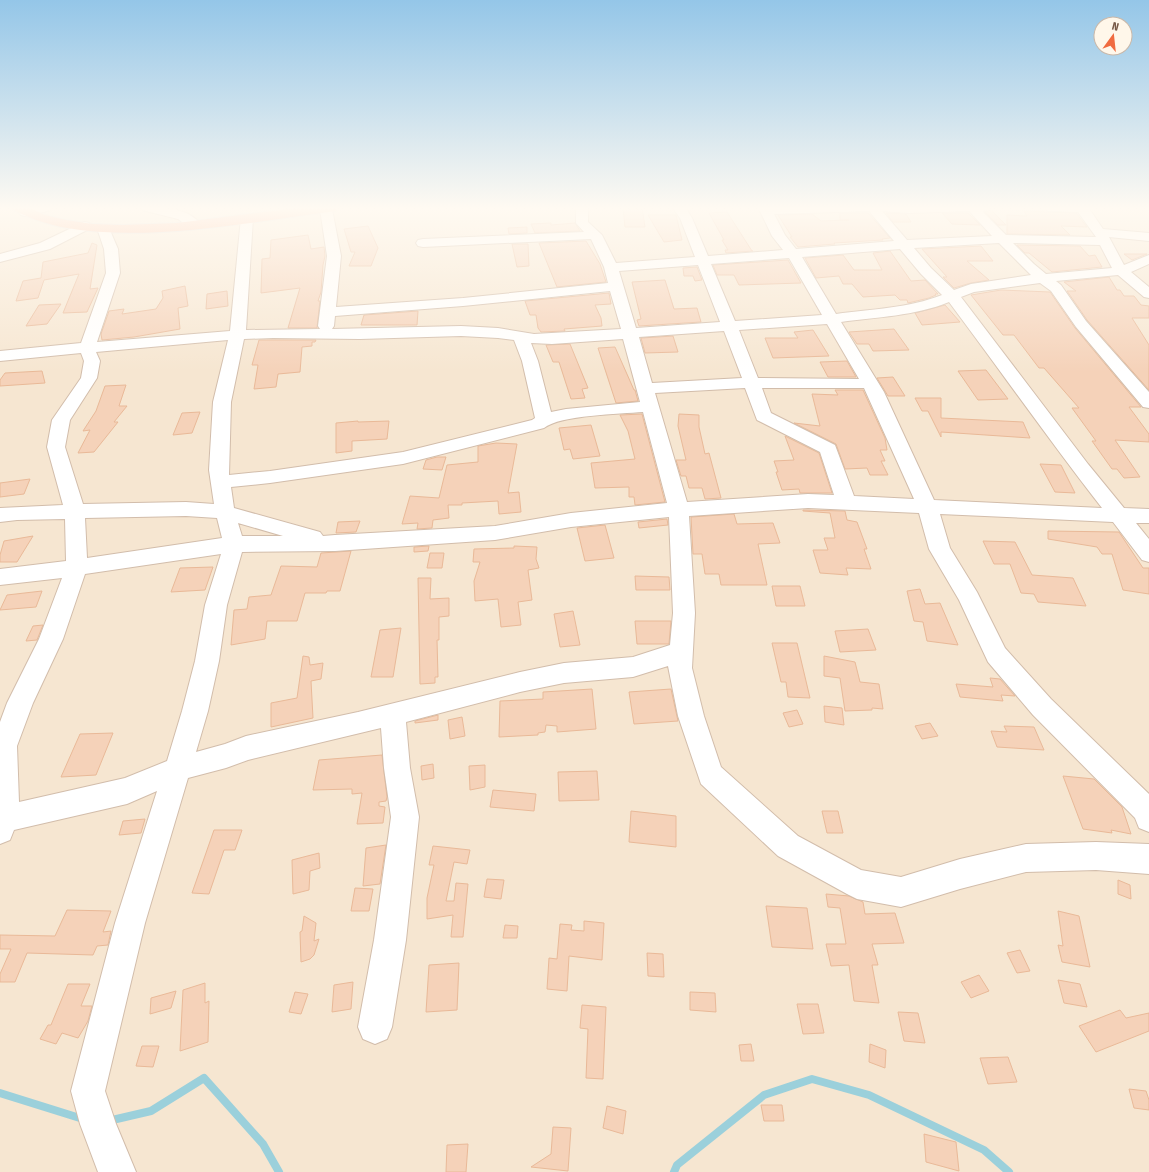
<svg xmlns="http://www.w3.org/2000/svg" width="1149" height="1172" font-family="'Fira Sans Condensed',sans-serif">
<rect width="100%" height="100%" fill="#fef4e3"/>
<rect fill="#f6e6d1" x="0" y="207" width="1149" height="965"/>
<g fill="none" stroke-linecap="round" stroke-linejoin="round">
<g stroke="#9bd0db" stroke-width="8">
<polyline points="0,1093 83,1119"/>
<polyline points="108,1121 151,1111 204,1078 263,1144 279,1172"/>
<polyline points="674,1172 677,1165 764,1095 812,1079 869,1095 984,1150 1009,1172"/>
</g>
</g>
<g fill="#f5d2b9" stroke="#e9b998">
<polygon points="623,207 642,207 645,227 625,227"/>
<polygon points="991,210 1006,225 998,225 985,212"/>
<polygon points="1024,211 1076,213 1087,227 1061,226 1070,235 1007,234 1007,215 1027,216"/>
<polygon points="727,212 752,251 753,251 726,253 725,250 728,250 722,240 724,240 709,213"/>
<polygon points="840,213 868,213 890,238 882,239 883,240 834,243 835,244 798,247 790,237 792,237 778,215 812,214 821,221 849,220 840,220"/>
<polygon points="886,213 906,214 911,222 893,222"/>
<polygon points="942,213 968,213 980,225 952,224"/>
<polygon points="648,215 676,215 682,240 664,242"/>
<polygon points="551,223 551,225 575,223 580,231 535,233 531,224"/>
<polygon points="368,226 378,248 371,266 349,266 355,252 351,252 344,229"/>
<polygon points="527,227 527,233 509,234 508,228"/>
<polygon points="308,235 311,249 324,247 325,256 323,265 321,292 318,301 320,301 317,328 288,328 300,288 261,293 262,259 270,258 271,240"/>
<polygon points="586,241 600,264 606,282 557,287 539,243"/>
<polygon points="92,243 97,245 90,289 98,288 87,312 63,313 79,274 44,280 38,298 16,301 23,281 41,278 43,262 88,253"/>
<polygon points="512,244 528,244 529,266 517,267"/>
<polygon points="1017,245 1080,246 1089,256 1095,255 1102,267 1052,272 1029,253 1025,253"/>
<polygon points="981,246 993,261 967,261 989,280 971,283 954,288 943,277 947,277 922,249"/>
<polygon points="890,251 911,281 925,280 938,294 935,294 936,295 929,298 908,303 907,300 900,300 895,295 863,297 852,284 843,284 839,276 816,278 805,258 843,255 854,270 882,270 873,253"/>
<polygon points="1124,254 1147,254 1132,260"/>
<polygon points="788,260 801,283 739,285 734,275 717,275 713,265"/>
<polygon points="697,267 702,280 695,281 693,276 684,276 683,268"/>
<polygon points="1109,277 1117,290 1120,290 1124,296 1134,296 1141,305 1149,306 1149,318 1132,318 1149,345 1149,390 1087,320 1067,291 1076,291 1064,282"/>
<polygon points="665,280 674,309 697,308 701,322 639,326 637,320 641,319 632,282"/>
<polygon points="185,286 188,306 178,308 180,329 134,337 102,340 101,334 109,311 124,309 122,314 156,309 163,298 162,291"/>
<polygon points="1001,290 1050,292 1075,328 1141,407 1129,407 1149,434 1149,442 1115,440 1140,477 1124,478 1117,469 1112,469 1092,441 1096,441 1072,408 1079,408 1044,368 1039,368 1014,335 1003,335 971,295"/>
<polygon points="227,291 228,306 206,309 207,294"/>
<polygon points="609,293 611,304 595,305 601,318 602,326 564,329 565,331 541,332 538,328 536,315 530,315 525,301"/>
<polygon points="61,304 47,324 26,326 39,305"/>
<polygon points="945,305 960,322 922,325 915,313"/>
<polygon points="418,311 417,325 361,325 364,315"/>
<polygon points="894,329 909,350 873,351 869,344 857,344 849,332"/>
<polygon points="813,330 829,356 773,358 765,338 798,338 794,332"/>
<polygon points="673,336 678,352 645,353 641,338"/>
<polygon points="259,340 316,340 315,342 312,342 312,346 302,347 300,372 278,374 276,387 254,389 258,365 252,365"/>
<polygon points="570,344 588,388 582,389 585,398 571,399 559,362 553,362 546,345"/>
<polygon points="615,347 634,390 635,390 638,401 616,403 598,348"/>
<polygon points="847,361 856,377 828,377 820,362"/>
<polygon points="986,370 1008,399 978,400 958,371"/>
<polygon points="42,371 45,383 0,386 0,380 5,373"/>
<polygon points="893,377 905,396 888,396 877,378"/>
<polygon points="126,385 119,406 127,406 114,422 118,422 94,452 78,453 90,430 83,431 96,411 105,386"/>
<polygon points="835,390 863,390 885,438 887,450 880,450 885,461 881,461 888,475 870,475 867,468 845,469 836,444 794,423 820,426 812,394 838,395"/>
<polygon points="915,398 941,398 941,418 1023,422 1030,438 941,432 941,437 928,411 922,411"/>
<polygon points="200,412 192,433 173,435 182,413"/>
<polygon points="642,414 665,502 635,505 634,497 629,497 629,487 595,488 591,463 635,459 628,431 620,415"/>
<polygon points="679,414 699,415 699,427 705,454 709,453 721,498 705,499 702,488 689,488 686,476 681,476 676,460 686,460 678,426"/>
<polygon points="358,421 358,422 389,421 387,439 352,441 352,451 336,453 336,423"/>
<polygon points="591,425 600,456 573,459 570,449 564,450 559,428"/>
<polygon points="785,436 819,453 832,493 800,493 799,489 782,490 776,472 778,472 774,461 794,460"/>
<polygon points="496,443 517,444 508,493 519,492 521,512 499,514 498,501 462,503 462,505 448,505 449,518 433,520 432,528 417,529 418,523 402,524 410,496 439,498 447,465 478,462 478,446"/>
<polygon points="437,457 446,457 442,470 423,469 426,460"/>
<polygon points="1040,464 1061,465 1075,493 1055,492"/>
<polygon points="30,479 24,494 0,497 0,483"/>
<polygon points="803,510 845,511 847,520 857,522 867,549 864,549 871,569 846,568 848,575 820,573 813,550 828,550 824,538 835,538 830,513 803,511"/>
<polygon points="734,514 737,524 773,523 780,543 758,544 767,585 721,585 719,574 705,574 702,554 693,554 691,517"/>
<polygon points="667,519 668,525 639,528 638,522"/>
<polygon points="360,521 356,532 336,533 338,522"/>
<polygon points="605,525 614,558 585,561 577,528"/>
<polygon points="1048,531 1119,532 1143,568 1149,568 1149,594 1123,590 1112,554 1102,554 1097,547 1048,539"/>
<polygon points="33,536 17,562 0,562 0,555 4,541"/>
<polygon points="983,541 1015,542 1032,575 1073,578 1086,606 1038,602 1034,594 1021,593 1010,564 994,564"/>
<polygon points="429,546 428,551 414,552 414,547"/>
<polygon points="514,546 537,547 536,559 539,568 528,570 532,600 518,602 521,625 501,627 498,599 475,601 474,581 480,562 473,562 474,549 514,548"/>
<polygon points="351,551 340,591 327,591 326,593 305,593 297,621 267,621 265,639 231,645 234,610 247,609 249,597 271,595 281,566 317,567 321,553"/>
<polygon points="430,553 444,553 442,568 427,568"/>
<polygon points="213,567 205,590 171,592 180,568"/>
<polygon points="635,576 669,577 670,590 636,590"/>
<polygon points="418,578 431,578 430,599 449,598 449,616 439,617 439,640 437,640 438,677 435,677 435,683 420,684"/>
<polygon points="772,586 800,586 805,606 776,606"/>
<polygon points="920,589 925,604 940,603 958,645 927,641 923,622 914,621 907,591"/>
<polygon points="42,591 36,607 0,610 7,595"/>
<polygon points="573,611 580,645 560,647 554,614"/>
<polygon points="635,621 671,621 669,644 637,644"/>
<polygon points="43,625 37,640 26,641 33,626"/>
<polygon points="401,628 393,677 371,677 380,630"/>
<polygon points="868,629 876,650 840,652 835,631"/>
<polygon points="772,643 797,643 810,698 788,697 786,682 781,682"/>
<polygon points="303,656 309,657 310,665 323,663 321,679 311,681 313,718 271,727 271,703 297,698"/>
<polygon points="824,656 855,662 860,682 879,684 883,709 872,708 872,710 845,711 840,678 824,676"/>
<polygon points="990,678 1000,679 1015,696 1001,695 1003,701 960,697 956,684 993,687"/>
<polygon points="592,689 596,729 557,732 557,726 546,725 545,732 538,733 538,735 499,737 500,701 543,699 543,692"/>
<polygon points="671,689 678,721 634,724 629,692"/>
<polygon points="824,706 842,708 844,725 825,722"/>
<polygon points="797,710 803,724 789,727 783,713"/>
<polygon points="438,715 438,720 415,723 415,721"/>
<polygon points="462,717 465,736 450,739 448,720"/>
<polygon points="930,723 938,736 922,739 915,726"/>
<polygon points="1004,726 1034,727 1044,750 997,747 991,731 1007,732"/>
<polygon points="113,733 96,775 61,777 80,734"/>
<polygon points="382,755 387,797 386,801 379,802 379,806 385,807 383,823 357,824 362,793 352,794 352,789 313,790 319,760"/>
<polygon points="433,764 434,778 422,780 421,766"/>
<polygon points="485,765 485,787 470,790 469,766"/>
<polygon points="597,771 599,800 559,801 558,772"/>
<polygon points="1063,776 1094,779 1122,807 1131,834 1111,830 1112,833 1083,829"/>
<polygon points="493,790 536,794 534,811 490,807"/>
<polygon points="631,811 676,816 676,847 629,842"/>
<polygon points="822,811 838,811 843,833 827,833"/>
<polygon points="145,819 141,833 119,835 123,821"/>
<polygon points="214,830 242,830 235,850 224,850 209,894 192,893"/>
<polygon points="386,845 380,884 363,886 366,848"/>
<polygon points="433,846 470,850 467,864 454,862 446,901 454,901 456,883 468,884 463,937 451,937 453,915 427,919 427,898 434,865 429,865"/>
<polygon points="319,853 320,868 310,871 309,890 293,894 292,860"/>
<polygon points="487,879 504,880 501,899 484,897"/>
<polygon points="1118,880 1130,885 1131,899 1118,894"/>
<polygon points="355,888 373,889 369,911 351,911"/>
<polygon points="826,894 849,896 863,902 865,914 895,913 904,943 872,944 878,965 872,965 879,1003 854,1001 849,965 831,966 826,944 846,944 840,908 828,907"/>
<polygon points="766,906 807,908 813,949 772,947"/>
<polygon points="67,910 111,911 103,932 111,931 108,945 97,946 93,955 27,953 15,982 0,982 0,974 11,949 0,949 0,935 55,936"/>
<polygon points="1058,911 1079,916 1090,967 1062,962 1058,945 1063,946"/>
<polygon points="304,916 316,923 314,941 319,939 314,955 310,959 301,962 300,932 302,931"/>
<polygon points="584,921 604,923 602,960 569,956 567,991 547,989 549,958 557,959 560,924 572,925 571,930 584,931"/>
<polygon points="505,925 518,926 517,938 503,938"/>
<polygon points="1020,950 1030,971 1017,973 1007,953"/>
<polygon points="647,953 663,954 664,977 648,976"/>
<polygon points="459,963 457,1010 426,1012 429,965"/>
<polygon points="979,975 989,991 971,998 961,982"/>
<polygon points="1058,980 1080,984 1087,1007 1064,1003"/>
<polygon points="353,982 351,1009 332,1012 334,985"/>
<polygon points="205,983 205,1003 209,1001 208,1042 180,1051 183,990"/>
<polygon points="68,984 90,984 81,1006 92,1006 88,1021 78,1038 62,1033 56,1044 40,1039 48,1025 51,1025"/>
<polygon points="176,991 171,1008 150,1014 151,998"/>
<polygon points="295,992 308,994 301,1014 289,1012"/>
<polygon points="690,992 715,993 716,1012 690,1010"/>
<polygon points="797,1004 818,1004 824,1033 803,1034"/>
<polygon points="582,1005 606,1007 603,1079 586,1078 588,1029 580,1028"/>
<polygon points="1120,1010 1126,1018 1149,1013 1149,1031 1096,1052 1079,1026"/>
<polygon points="898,1012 918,1013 925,1043 904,1041"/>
<polygon points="751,1044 754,1061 741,1061 739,1045"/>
<polygon points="870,1044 886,1050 885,1068 869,1062"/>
<polygon points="142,1046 159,1046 153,1067 136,1066"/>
<polygon points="1008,1057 1017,1082 988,1084 980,1058"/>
<polygon points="1129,1089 1146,1091 1149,1100 1149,1110 1134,1108"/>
<polygon points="761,1105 782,1105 784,1121 764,1121"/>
<polygon points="607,1106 626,1111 623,1134 603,1128"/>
<polygon points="553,1127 571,1128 568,1171 531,1167 551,1154"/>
<polygon points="924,1134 956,1142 959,1171 926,1162"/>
<polygon points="468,1144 466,1172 446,1172 447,1145"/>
</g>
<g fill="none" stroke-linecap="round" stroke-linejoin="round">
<g stroke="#d2bdab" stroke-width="2">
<g id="minor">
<polygon points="29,207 53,207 51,210 25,216 21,215 19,212 21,209"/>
<path d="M140,207c20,0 49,0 61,18l-1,3h-10l-12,-9 -36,-9z"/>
<path d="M321,207h10l1,2 9,47 -5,51 127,-9 145,-15 -4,-16 -13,-28 -168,8 -5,-1 -2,-3 2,-3 5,-1 161,-7 -8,-9v-16h12v15l14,13 14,28 79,-6 -15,-39 -8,-11h13l7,11 16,38 75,-6 -11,-14 -14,-29h233l-2,3 -7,1 24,24 90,2 -18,-25 -30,-1 -6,-4h46l15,22 46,4v8l-40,-4 15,28 25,-10v9l-18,8 18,15v11l-5,-1 -26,-22 -62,6 5,4 25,36 63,71v16l-6,-1 -67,-80 -25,-36 -11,-8 -66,9 -13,5 127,167 36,44 25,1v14h-13l13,16v23l-7,-2 -29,-38 -173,-8 10,34 27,44 28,56 46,51 98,95v38l-10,-4 -4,-10 -102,-103 -45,-53 -29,-62 -30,-51 -10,-36 -111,-5 -119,8 6,97 -3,55 12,48 17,51 77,69 63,34 40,7 59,-18 66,-15 70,-2 53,2v30l-53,-4 -70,2 -66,17 -59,18 -44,-8 -10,-5 -69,-38 -77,-72 -23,-68 -10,-50 -35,11 -69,6 -44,9 -114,30 4,46 9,49 -13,123 -14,87 -5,12 -12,5 -12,-5 -5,-12 16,-87 17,-123 -7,-49 -3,-40 -133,32 -22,8 -38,10 -43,145 -40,168 11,33 20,48h-38l-18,-48 -9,-33 44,-168 42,-132 -30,13 -113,26 -4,10 -10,4v-122l7,-19 32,-64 23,-61 -62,7v-16l66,-8 -1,-42 -48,1 -17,2v-14l63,-3 -16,-58 5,-27 29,-42 3,-17 -3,-8 -81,8v-10l81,-8 25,-70 -2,-24 -7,-21 1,-3h10l1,3 9,21 2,24 -23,69 133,-11 11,-113 2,-3h8l2,3 -7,112 74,-1 -2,-3 9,-70 -7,-47zM869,211l25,30 -98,8 -11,-14 -11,-21zM882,211l26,2 61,-2 23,25 -85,4zM999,243l32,32 -60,9 -17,6 -23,-22 -17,-20zM1013,243l87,2 12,23 -66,6 -12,-10zM900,249l21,25 21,21c-33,13 -70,14 -106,19l-34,-57zM789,258l33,57 -87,6 -24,-57zM698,265l22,57 -84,6 -17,-57zM610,291l11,38 -87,5 -36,-6 -37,-2 -129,3 2,-3 1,-10 128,-10zM949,302c51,68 100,138 153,206l-168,-8 -50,-108 -43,-70c36,-5 74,-6 108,-20zM827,324l32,55 -101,-1 -19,-48zM724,331l18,47 -90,5 -13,-46zM461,336l37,2 16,2 8,21 13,57 -3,2 -129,32 -133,19 -41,4 2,-73 13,-63 29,-1 87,1zM623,339l17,63 -74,7 -15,3 -13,-51 -7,-18 21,1zM228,340l-15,62 -4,68 5,34 -28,-2 -103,2 -18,-57 5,-27 27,-42 3,-17 -4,-9zM745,388l12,32 63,32 14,43 -26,-1 -121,8 -32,-109zM762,388h102l50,111 -60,-3 -19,-51 -64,-32zM643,412l24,91 -96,10 -76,13 -160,9 -12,1 -3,-4 -86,-24 -3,-21 39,-4 133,-19 141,-36c16,-13 76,-14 99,-16zM186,516l31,2 5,20 -135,20 -2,-40zM669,517l4,96 -3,32 -37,12 -69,6 -44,9 -162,40 -112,24 -21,8 -29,8 12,-41 11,-50 8,-56 15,-53 93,-1 160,-11 76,-13zM238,523l45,13h-41zM221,554l-16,51 -10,56 -13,50 -15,50 -42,17 -106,24 -2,-56 16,-43 30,-64 22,-65z"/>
<polygon points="84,222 89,223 90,226 89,229 50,249 0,262 0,254 40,243"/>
</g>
</g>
<g stroke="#ded7d3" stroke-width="2">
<path id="highway" d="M11,207h17l17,8 21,5 27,4 28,1 56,-2 127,-16h37l-6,4c-83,11 -185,31 -268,17 -19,-3 -37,-10 -54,-18z"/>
</g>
<use href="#minor" fill="#fff" fill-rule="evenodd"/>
<use href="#highway" fill="#fcb396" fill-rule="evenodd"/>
</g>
<linearGradient id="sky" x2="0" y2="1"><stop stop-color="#94c6e8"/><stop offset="0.56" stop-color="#fffaf2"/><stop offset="1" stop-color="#fffaf2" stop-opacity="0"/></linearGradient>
<rect width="1149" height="372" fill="url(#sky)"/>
<g transform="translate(1113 36) rotate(15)"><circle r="19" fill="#fff7ea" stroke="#c9b8a9"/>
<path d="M0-3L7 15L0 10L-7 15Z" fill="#f06b40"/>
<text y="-6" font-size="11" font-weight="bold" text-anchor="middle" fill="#775947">N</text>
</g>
</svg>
